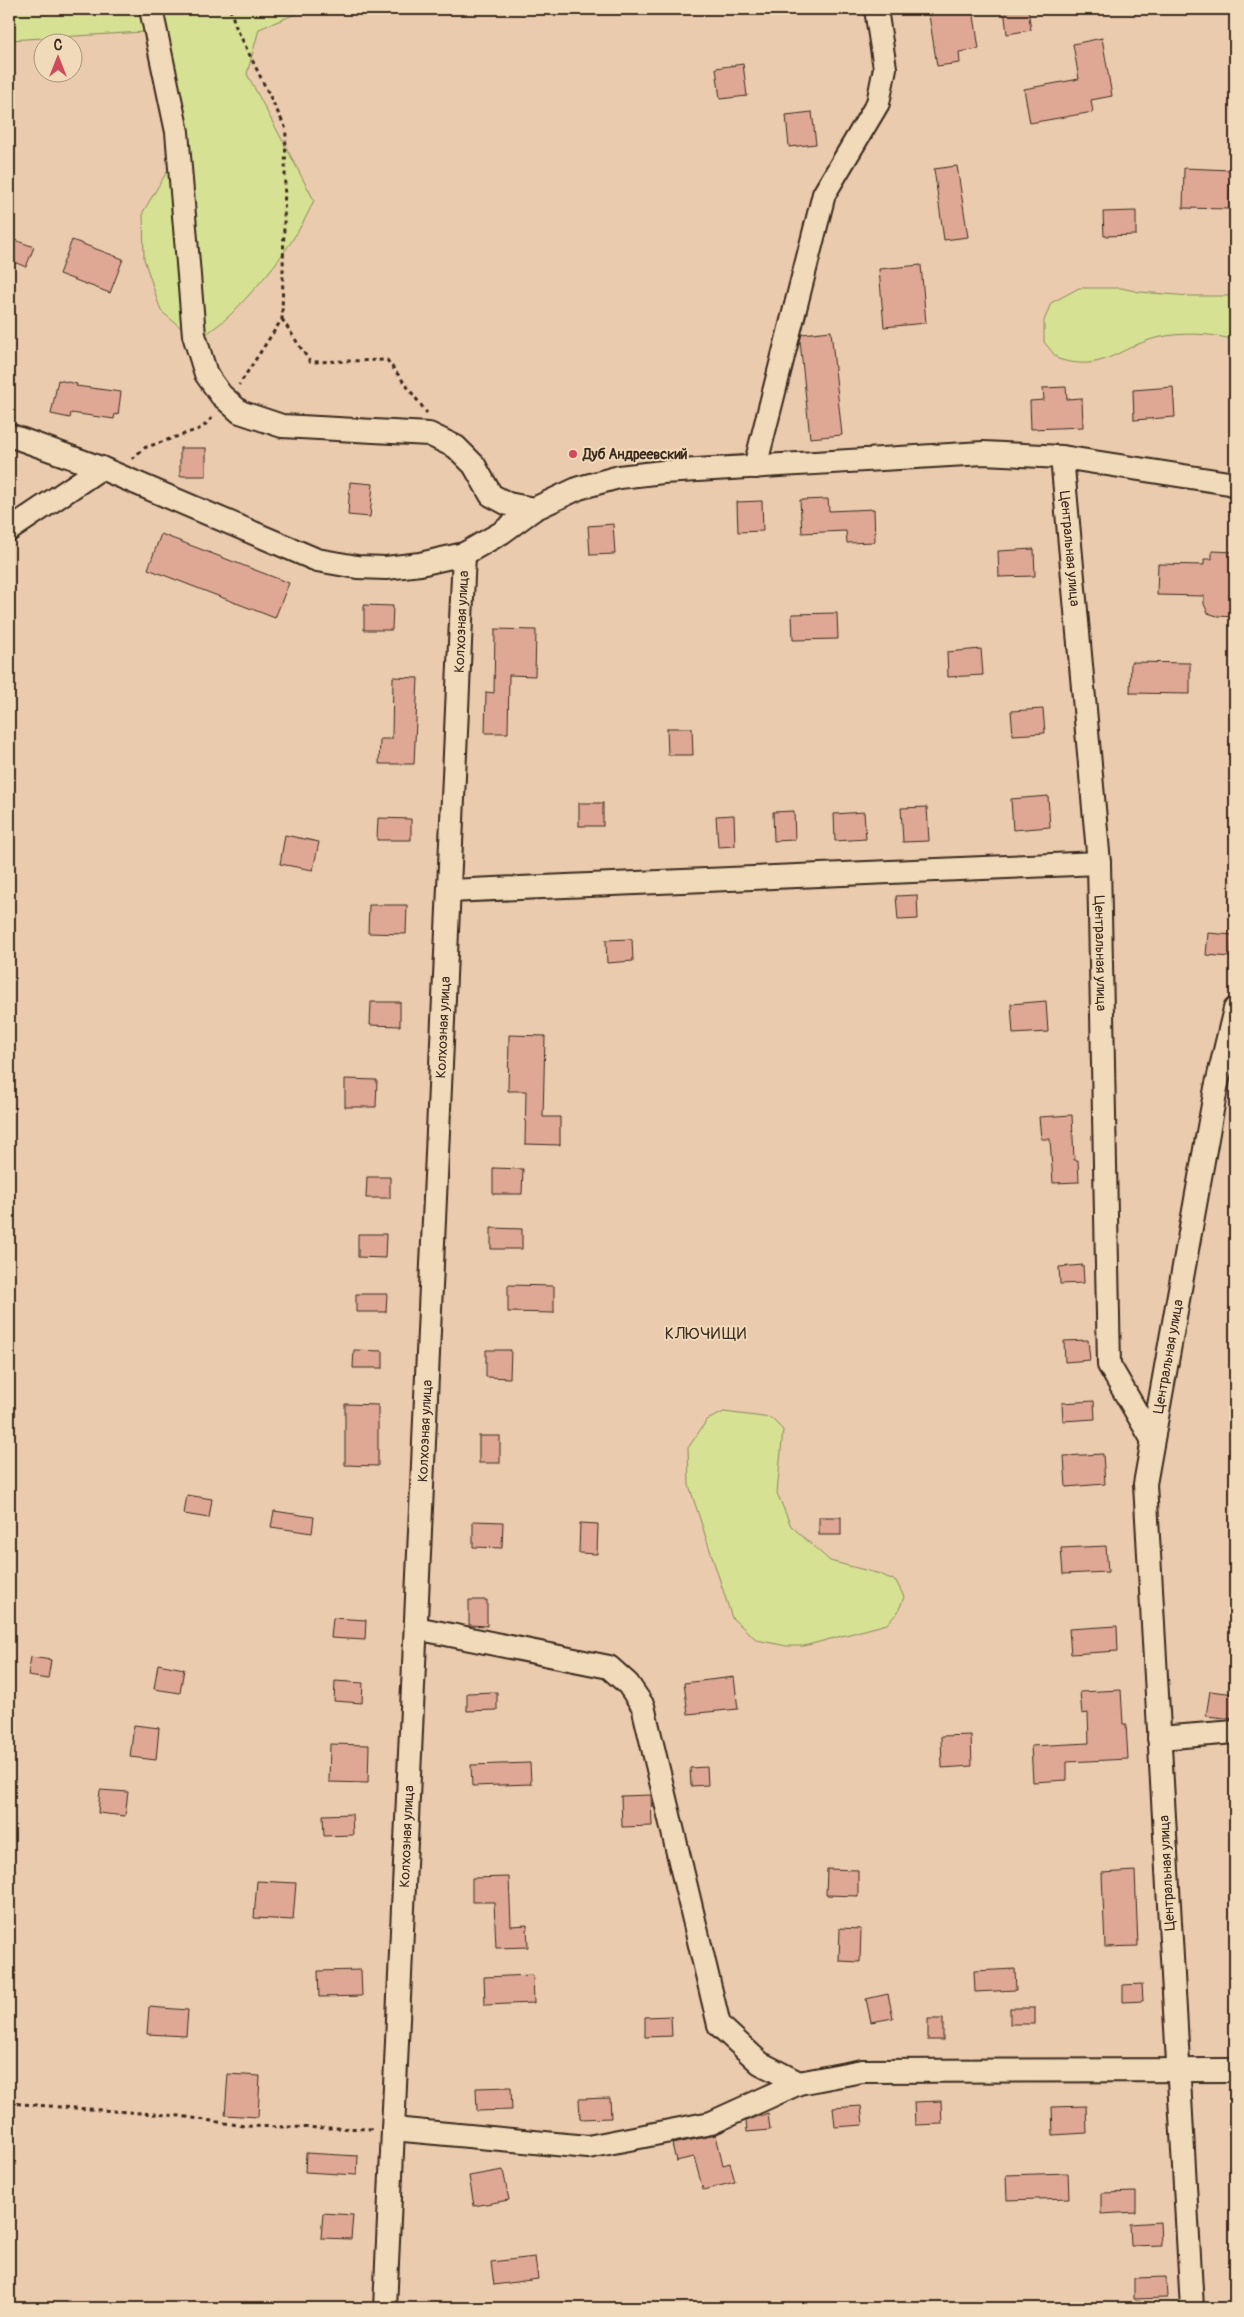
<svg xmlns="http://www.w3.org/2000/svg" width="1244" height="2317" font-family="Pangolin,sans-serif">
<rect width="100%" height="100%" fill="#ebcbae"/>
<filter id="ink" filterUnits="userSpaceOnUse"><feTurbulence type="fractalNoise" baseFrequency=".02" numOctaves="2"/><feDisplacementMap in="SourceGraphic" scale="10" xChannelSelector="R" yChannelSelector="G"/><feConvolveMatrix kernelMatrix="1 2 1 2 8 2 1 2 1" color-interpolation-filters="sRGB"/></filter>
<g filter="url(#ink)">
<g fill="#d6e194" stroke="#888659">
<path d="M9,9h299l-49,20 -12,45 67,126c-18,42 -49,79 -81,112 -10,11 -24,19 -36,29l-36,-30 -17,-52 -1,-47 25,-42 14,-51 -22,-88 -151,9z"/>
<path d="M1079,288h42l19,4 50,4h45v44c-25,-7 -53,-8 -79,-2 -39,10 -52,35 -98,21l-14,-17v-21l7,-18z"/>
<polygon points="724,1412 771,1418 783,1430 777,1493 791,1526 830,1561 880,1574 896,1581 904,1597 898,1612 887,1624 804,1646 787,1646 757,1640 732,1618 689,1485 688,1448 707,1420"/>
</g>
<g fill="#dea894" stroke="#3b2a1e">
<polygon points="928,9 973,9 979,49 959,52 960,63 937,66"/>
<polygon points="1004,9 1028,9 1031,30 1007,34"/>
<polygon points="1102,38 1112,96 1091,100 1093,112 1030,123 1024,89 1079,79 1073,44"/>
<polygon points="743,64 747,96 720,99 716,68"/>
<polygon points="812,112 816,144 789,147 786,115"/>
<polygon points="957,166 968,237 944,240 934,169"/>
<polygon points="1184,168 1230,170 1229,209 1183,208"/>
<polygon points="1136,211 1136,235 1104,236 1103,212"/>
<polygon points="9,238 34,247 26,267 9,260"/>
<polygon points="72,240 123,259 110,293 59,274"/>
<polygon points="921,265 926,323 884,327 879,269"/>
<polygon points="831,331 842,435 810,438 800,341 802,334"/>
<polygon points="58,380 77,384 76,386 121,392 118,415 115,414 114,419 71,413 70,418 51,414"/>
<polygon points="1066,387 1067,399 1082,398 1083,427 1031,429 1030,401 1044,400 1043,388"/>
<polygon points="1173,387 1175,417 1134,420 1133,390"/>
<rect x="180" y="448" width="26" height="28"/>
<polygon points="350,482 373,484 370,517 348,515"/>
<polygon points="828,499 829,511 874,509 875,542 847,543 846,531 802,533 800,500"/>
<polygon points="762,501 763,531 738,532 737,502"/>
<polygon points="613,524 615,554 590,555 588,526"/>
<polygon points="161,534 289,583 275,618 148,569"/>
<polygon points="1034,549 1035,576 999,577 998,551"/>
<polygon points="1212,551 1235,552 1235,617 1217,616 1208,613 1204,604 1204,596 1157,595 1158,564 1204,565 1204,559 1212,559"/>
<polygon points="364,605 393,606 392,630 364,630"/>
<polygon points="837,613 838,639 793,640 792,614"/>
<polygon points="495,629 536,630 535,676 509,675 508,733 485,733 486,692 494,693"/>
<polygon points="981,649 983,675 948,677 947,652"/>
<polygon points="1131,662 1190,663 1190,694 1130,693"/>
<polygon points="393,677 418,678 414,764 379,764 380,739 392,739"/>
<polygon points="1043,709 1045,733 1013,735 1011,711"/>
<polygon points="667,728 692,728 693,755 668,755"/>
<polygon points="1048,796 1050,827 1013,830 1011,799"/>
<rect x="579" y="803" width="24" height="23"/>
<polygon points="927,807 929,841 903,842 901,808"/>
<polygon points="794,811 795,840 774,841 773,812"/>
<polygon points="864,812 866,839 835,841 834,814"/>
<polygon points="734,815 735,846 718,847 716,816"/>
<polygon points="378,818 411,819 411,840 377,840"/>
<polygon points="285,835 319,842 313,870 280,864"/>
<polygon points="917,895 918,919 898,920 896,896"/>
<polygon points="369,905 407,905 406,934 368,933"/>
<polygon points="1208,933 1233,935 1231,957 1206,955"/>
<polygon points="632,939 633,961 607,963 606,940"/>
<polygon points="1046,1001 1048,1032 1013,1034 1011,1004"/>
<polygon points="371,1002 400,1002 400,1026 370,1025"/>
<polygon points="509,1035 545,1036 543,1117 560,1117 560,1145 525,1144 526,1091 508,1091"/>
<polygon points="345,1079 377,1080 376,1107 345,1107"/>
<polygon points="1072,1115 1074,1160 1078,1160 1079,1182 1053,1183 1050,1139 1041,1139 1039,1117"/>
<polygon points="493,1168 523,1169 522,1194 493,1194"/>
<polygon points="367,1177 390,1177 390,1198 366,1198"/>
<polygon points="491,1228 522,1229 522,1249 491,1249"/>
<polygon points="358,1234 386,1234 385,1258 358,1257"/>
<polygon points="1083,1265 1084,1283 1060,1284 1059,1267"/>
<polygon points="508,1285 554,1286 554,1313 508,1312"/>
<polygon points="356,1294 387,1294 386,1312 356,1312"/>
<polygon points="1088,1340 1090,1360 1065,1362 1064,1341"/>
<polygon points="354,1350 383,1351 383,1368 353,1368"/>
<polygon points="486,1350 511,1350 510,1378 486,1377"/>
<polygon points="1094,1401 1095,1419 1063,1421 1062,1403"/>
<polygon points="345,1404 378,1405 378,1466 345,1465"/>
<rect x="479" y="1436" width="21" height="27"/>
<polygon points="1103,1454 1105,1484 1066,1487 1064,1456"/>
<polygon points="187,1495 212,1499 209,1518 184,1514"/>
<polygon points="274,1511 314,1517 312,1533 271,1527"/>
<rect x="819" y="1517" width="22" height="18"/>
<polygon points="473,1521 503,1522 502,1548 473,1547"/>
<polygon points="580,1523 598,1524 597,1554 579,1553"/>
<polygon points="1106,1546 1108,1572 1063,1574 1061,1548"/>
<polygon points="469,1600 487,1600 487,1626 469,1625"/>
<polygon points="333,1618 366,1620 365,1640 331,1638"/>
<polygon points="1117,1626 1118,1651 1071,1654 1069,1629"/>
<polygon points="31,1657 51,1660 48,1679 28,1676"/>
<polygon points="158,1664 184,1669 180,1693 154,1689"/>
<polygon points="734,1677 738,1709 688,1714 684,1683"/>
<polygon points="335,1681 363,1683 362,1703 334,1701"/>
<polygon points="1121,1690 1123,1724 1126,1724 1128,1759 1067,1762 1067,1780 1033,1782 1031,1746 1089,1743 1088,1713 1082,1714 1080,1692"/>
<polygon points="1210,1691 1235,1694 1235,1719 1206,1716"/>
<polygon points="497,1692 497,1710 467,1711 467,1693"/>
<polygon points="134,1725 159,1728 156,1760 130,1757"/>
<polygon points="971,1735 972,1766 942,1768 941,1736"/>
<polygon points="330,1744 369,1745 368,1783 329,1782"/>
<polygon points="530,1763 531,1784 472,1786 471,1765"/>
<polygon points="707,1767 708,1785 691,1786 690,1768"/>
<polygon points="100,1790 128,1792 125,1816 98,1813"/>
<polygon points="651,1795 652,1826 622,1827 621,1796"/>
<polygon points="352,1814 353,1835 324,1836 323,1815"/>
<polygon points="827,1869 858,1870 858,1896 826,1895"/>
<polygon points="1135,1871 1138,1946 1105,1947 1102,1873"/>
<polygon points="509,1877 511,1926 527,1925 528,1947 496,1948 494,1902 472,1902 472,1878"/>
<polygon points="257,1881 296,1883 293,1920 254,1918"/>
<polygon points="840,1928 861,1929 860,1962 839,1961"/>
<polygon points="1015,1969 1016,1990 975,1992 974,1971"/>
<polygon points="361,1970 362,1996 319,1997 318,1971"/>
<polygon points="533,1975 534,2003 485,2005 484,1977"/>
<polygon points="1142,1984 1143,2001 1123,2002 1123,1985"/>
<polygon points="888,1994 893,2018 871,2022 866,1999"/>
<polygon points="149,2007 188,2010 186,2036 147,2034"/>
<rect x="1010" y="2008" width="25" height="16"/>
<polygon points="671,2016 672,2036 645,2037 645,2017"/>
<rect x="928" y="2019" width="15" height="21"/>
<polygon points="228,2074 260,2076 258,2117 225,2115"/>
<polygon points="511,2087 512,2110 477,2111 476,2088"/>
<polygon points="610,2098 611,2118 580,2119 579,2099"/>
<polygon points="941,2101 942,2124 915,2125 914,2102"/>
<polygon points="861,2106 863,2125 835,2127 833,2108"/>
<polygon points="1086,2106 1087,2133 1053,2135 1052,2107"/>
<polygon points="768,2113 770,2130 747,2132 746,2121"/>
<polygon points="716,2135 723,2165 730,2163 735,2182 703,2190 694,2157 676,2161 672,2144"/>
<polygon points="306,2153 358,2156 357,2175 305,2172"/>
<polygon points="503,2170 509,2200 474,2206 469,2176"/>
<polygon points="1068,2173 1069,2198 1007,2200 1006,2175"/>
<polygon points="1136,2192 1136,2212 1101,2214 1101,2193"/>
<polygon points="323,2213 353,2215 351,2239 321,2238"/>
<polygon points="1160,2222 1161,2245 1131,2246 1130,2224"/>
<polygon points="535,2257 538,2279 494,2285 491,2262"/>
<polygon points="1166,2277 1167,2298 1134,2299 1134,2278"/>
</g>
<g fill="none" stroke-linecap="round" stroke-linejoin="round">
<g stroke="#3b2a1e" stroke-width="26">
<g id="minor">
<polyline points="151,9 177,132 194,335 206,374 221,395 240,412 282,426 429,434 456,447 474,465 491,495 508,504 534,509"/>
<polyline points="9,435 101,468 317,560 357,567 386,568 420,564 464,554 501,533 534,509 579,488 619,477 663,472 983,453 1062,457 1235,484"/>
<path id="s1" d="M1062,457l37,406 10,502 43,74"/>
<polyline points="755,467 824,194 878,103 885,68 876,9"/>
<polyline points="9,530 101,468"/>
<polyline points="449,891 1099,863"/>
<polyline points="416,1628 609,1667 628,1684 643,1706 719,2025 760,2063 799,2083"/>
<polyline points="1159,1738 1235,1732"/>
<polyline points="393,2129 588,2147 711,2123 799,2083 862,2071 1235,2070"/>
<path id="s2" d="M385,2308l79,-1754"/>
<path id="s3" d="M1192,2308l-47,-824 71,-396 19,-79"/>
</g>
</g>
<g stroke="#3b2a1e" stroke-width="3" stroke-dasharray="4 4" stroke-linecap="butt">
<polyline points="230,9 236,27 286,129 282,319 239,385"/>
<polyline points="282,319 310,362 387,360 427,413"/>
<polyline points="132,459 144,448 202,428 215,415"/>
<polyline points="9,2103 180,2116 244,2126 374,2129"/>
</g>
<use href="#minor" stroke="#f0dab9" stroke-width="22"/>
</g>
</g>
<circle fill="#d1495b" stroke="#f0dab9" stroke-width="2" cx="573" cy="454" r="5"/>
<g text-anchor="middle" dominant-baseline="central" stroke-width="4" stroke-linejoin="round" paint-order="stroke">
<g font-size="14" font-weight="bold" fill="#3b2a1e" stroke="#f0dab9" text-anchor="start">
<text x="583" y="454">Дуб Андреевский</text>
</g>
<g font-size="14" fill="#3b2a1e" stroke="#f0dab9">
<text stroke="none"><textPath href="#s1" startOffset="92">Центральная улица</textPath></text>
<text stroke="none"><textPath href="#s2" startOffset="1688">Колхозная улица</textPath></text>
<text stroke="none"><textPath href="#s1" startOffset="498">Центральная улица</textPath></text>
<text stroke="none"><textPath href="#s2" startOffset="1282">Колхозная улица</textPath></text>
<text stroke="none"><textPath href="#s3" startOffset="955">Центральная улица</textPath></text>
<text stroke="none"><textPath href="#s2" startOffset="878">Колхозная улица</textPath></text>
<text stroke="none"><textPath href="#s2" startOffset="472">Колхозная улица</textPath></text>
<text transform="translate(1167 1873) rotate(-93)">Центральная улица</text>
</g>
<g font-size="16" letter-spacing="1" fill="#3b2a1e" stroke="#f0dab9">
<text x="706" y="1334">КЛЮЧИЩИ</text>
</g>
</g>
<rect width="1244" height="2317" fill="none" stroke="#f0dab9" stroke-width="30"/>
<rect x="15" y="15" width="1214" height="2287" fill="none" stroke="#3b2a1e" stroke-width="2" filter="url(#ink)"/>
<g transform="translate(58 58)"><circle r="24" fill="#f0dab9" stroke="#a8947b"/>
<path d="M0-4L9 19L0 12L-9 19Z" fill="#d1495b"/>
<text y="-8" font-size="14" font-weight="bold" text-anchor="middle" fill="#3b2a1e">С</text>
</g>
</svg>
